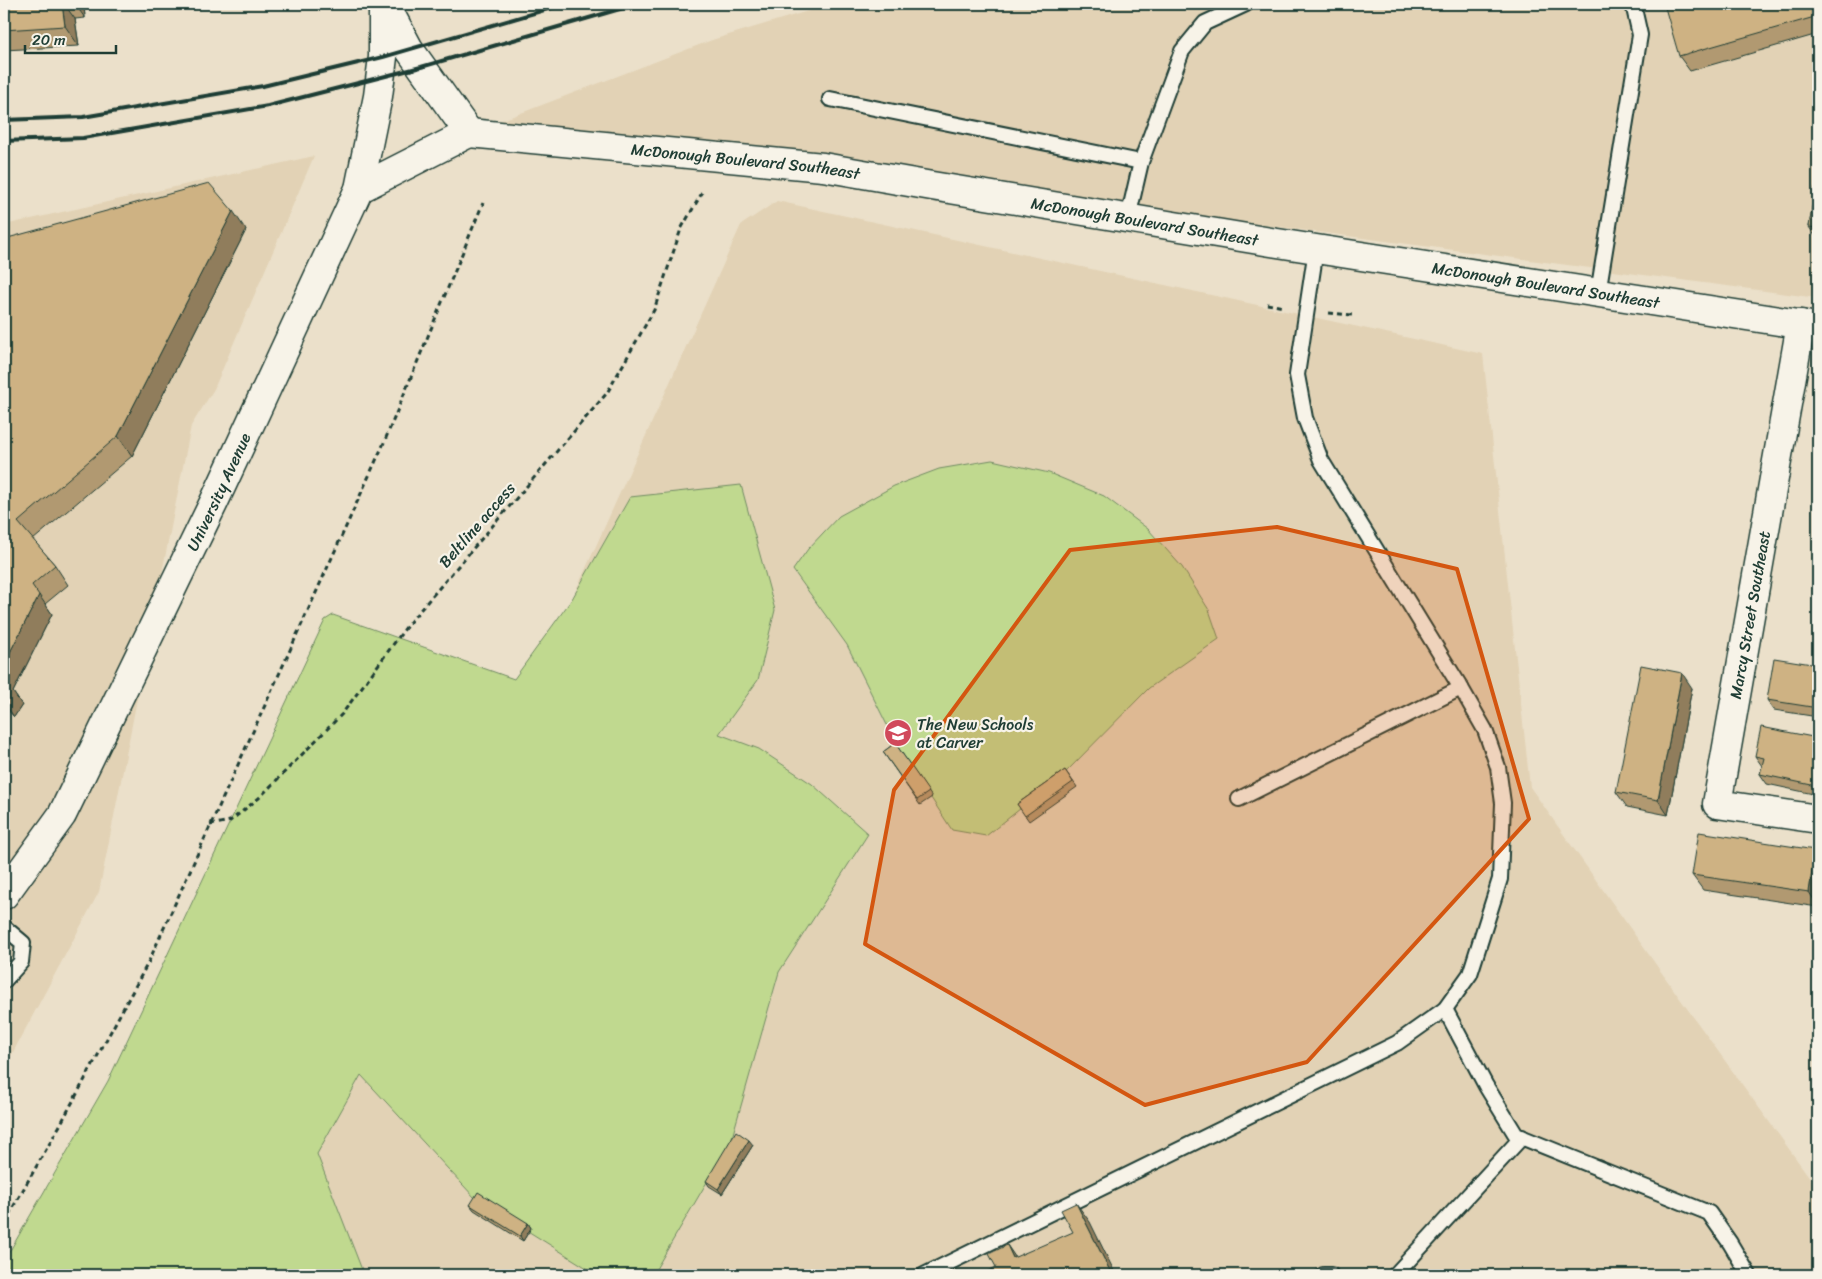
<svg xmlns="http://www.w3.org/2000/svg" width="1822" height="1279" font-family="Sriracha,sans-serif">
<rect width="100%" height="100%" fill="#ebe0ca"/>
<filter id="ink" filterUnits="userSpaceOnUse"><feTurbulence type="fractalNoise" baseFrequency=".02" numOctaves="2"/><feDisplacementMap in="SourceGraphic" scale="10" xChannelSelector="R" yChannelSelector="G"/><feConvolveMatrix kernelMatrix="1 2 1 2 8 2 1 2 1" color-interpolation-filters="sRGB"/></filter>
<g filter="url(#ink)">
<g fill="#e2d2b5">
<polygon points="831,4 1818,4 1818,298 823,167 469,133 712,40"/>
<polygon points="314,156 214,389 191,426 99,892 4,1069 4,225"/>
<polygon points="777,201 1483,354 1530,787 1686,1007 1818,1189 1818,1275 4,1275 4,1261 108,1081 325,620 333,615 514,679 572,599 741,225"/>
</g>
<g fill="#c0d98f" stroke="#708b62">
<polygon points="992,460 1049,473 1104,496 1148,529 1182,567 1209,610 1219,639 1149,688 1064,774 986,836 952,830 899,749 847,645 793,570 808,549 839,516 894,486 939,469"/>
<polygon points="741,485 775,610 758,680 719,734 759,749 812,784 868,834 779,972 731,1141 656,1269 611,1275 598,1275 475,1198 361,1075 317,1154 364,1275 4,1275 4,1261 108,1081 325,620 333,615 514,679 572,599 630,497"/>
</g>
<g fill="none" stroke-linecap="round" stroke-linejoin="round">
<g stroke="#1f3d34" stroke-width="18">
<g id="lane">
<polyline points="830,99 1141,162"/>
<polyline points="1128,218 1141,162 1182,51 1205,23 1246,4"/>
<polyline points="1598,293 1640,35 1633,4"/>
<polyline points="1239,799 1461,688"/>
<polyline points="4,927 23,943 21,962 4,981"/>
<polyline points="1445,1009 1486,1086 1516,1135 1709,1213 1730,1243 1749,1275"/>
<polyline points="924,1275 1397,1043 1445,1009 1470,974 1500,879 1503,803 1498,767 1485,730 1461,688 1321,460 1305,418 1297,375 1316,249"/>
<polyline points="1323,1275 1331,1275"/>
<polyline points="1395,1275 1522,1137"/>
</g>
</g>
<g stroke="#1f3d34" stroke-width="31">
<polyline id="street" points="1801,324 1717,804 1818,819"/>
</g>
<g stroke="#1f3d34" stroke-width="31">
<g id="secondary">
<polyline points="385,4 409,49 469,133"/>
<path id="s1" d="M469,133l354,34 109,19 339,56 547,85"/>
<polyline points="359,189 469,133"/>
<path id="s2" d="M4,895l58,-80 152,-313 145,-313 19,-93 5,-39v-53"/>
</g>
</g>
<g stroke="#1f3d34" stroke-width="3" stroke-dasharray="5 4" stroke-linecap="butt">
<polyline points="1267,304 1284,307"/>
<polyline points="1329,313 1352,315"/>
<polyline points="210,825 230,821 259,798 342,714 409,623 607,393 654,310 681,229 702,193"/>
<polyline points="4,1223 59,1127 149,961 383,445 483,203"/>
</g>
<use href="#lane" stroke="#f7f3e8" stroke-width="14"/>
<use href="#street" stroke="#f7f3e8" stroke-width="28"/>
<use href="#secondary" stroke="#f7f3e8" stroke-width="28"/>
<g stroke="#1f3d34" stroke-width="4">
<polyline points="4,120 83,117 263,86 383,57 565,4"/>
<polyline points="4,141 83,138 268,106 421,67 637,4"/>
</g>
</g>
<g fill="#b19971" stroke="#1f3d34">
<polygon points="4,4 84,4 85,18 75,19 79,46 4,50"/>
<polygon points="1818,4 1818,34 1690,71 1679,56"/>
<polygon points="1818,170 1818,240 1809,227"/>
<polygon points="246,230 132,456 33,540 55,565 68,585 45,604 52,614 13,692 22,705 14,717 6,708 4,713 4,239"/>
<polygon points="1818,665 1818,717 1774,710 1767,700"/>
<polygon points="1692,688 1668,815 1627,807 1616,792"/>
<polygon points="1818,738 1818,795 1767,784 1760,774 1762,766 1755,756"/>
<polygon points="895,743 932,797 920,805 883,752"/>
<polygon points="1065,770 1077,787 1029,821 1017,804"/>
<polygon points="1818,854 1818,907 1703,890 1692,875"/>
<polygon points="753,1145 722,1194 709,1186 706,1181"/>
<polygon points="470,1205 528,1223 531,1228 523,1241 474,1210"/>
</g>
<g fill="#907d5c" stroke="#1f3d34">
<polygon points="62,4 64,4 75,19 79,46 65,26"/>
<polygon points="75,4 84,4 85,18"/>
<polygon points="233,211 246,230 132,456 118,436"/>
<polygon points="39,595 52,614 13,692 22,705 14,717 4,702 4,664"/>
<polygon points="1682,673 1692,688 1668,815 1658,800"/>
<polygon points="4,705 6,708 4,713"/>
<polygon points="1815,850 1818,854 1818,906 1809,892"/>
<polygon points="749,1140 753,1145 722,1194 718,1189"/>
<polygon points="1076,1203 1090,1222 1116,1275 1112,1275"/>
<polygon points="528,1223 531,1228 523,1241 520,1236"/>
<polygon points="1007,1245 1020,1264 1013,1258"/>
</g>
<g fill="#ceb283" stroke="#1f3d34">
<polygon points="4,4 62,4 65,26 4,30"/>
<polygon points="1664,4 1818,4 1818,16 1679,56"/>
<polygon points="1818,170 1818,228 1809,227"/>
<polygon points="209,183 233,211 118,436 18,522 55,565 32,585 39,595 4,664 4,239"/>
<polygon points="1774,658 1818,665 1818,708 1767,700"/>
<polygon points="1641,665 1682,673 1658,800 1616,792"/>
<polygon points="4,680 8,685 4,693"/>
<polygon points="1761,727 1818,738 1818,777 1816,786 1760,774 1764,758 1755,756"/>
<polygon points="895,743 929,792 917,800 883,752"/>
<polygon points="1065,770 1073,782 1025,816 1017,804"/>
<polygon points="1699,832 1815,850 1809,892 1692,875"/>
<polygon points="736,1131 749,1140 718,1189 706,1181"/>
<polygon points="478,1192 528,1223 520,1236 470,1205"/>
<polygon points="1076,1203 1112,1275 980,1275 996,1267 989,1254 1007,1245 1013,1258 1073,1232 1061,1210"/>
</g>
</g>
<path fill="#d45610" fill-opacity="0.2" stroke="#d45610" stroke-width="4" stroke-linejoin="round" d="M1277,527l180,42 72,250 -222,243 -162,43 -280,-161 29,-154 176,-240z"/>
<defs>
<g id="school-disc" transform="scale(1.4375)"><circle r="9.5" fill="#d1495b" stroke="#f7f3e8"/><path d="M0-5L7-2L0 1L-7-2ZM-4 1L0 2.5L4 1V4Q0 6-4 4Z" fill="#fff"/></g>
</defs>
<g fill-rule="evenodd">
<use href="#school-disc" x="898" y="733"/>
</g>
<g text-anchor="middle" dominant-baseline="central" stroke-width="4.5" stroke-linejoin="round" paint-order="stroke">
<g font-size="16" fill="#1f3d34" stroke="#f7f3e8">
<text stroke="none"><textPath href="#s1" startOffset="278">McDonough Boulevard Southeast</textPath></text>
<text stroke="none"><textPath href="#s1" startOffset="682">McDonough Boulevard Southeast</textPath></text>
<text stroke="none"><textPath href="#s1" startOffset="1088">McDonough Boulevard Southeast</textPath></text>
<text stroke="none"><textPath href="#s2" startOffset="458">University Avenue</textPath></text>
<text transform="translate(477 525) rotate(-49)">Beltline access</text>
<text transform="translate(1750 615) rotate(-80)">Marcy Street Southeast</text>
</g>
<g font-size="16" fill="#1f3d34" stroke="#f7f3e8" text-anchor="start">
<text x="917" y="724">The New Schools<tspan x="917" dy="18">at Carver</tspan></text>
</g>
</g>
<rect width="1822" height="1279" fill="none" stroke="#f7f3e8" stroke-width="20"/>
<rect x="10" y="10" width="1802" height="1259" fill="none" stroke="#1f3d34" stroke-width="2" filter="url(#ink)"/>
<path d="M25 45v8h91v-8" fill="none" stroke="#1f3d34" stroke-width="2.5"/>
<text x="32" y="45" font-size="15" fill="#1f3d34" stroke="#f7f3e8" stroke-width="4" paint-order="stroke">20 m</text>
</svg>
